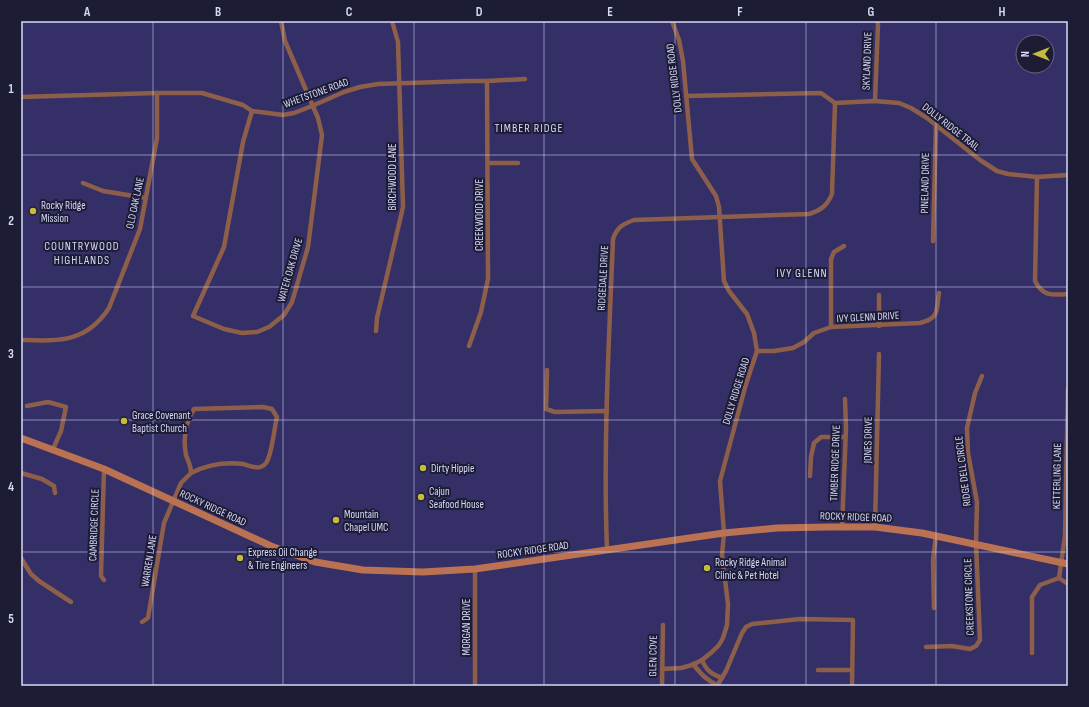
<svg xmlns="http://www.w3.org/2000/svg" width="1089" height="707" font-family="'Sofia Sans Condensed',sans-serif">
<rect width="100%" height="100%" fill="#342f66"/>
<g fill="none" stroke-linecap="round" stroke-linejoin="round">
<g stroke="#8d5f4a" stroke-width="4.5">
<polyline points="686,96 821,93 835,103 875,101 899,103 911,108 927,118 980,160 997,171 1008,174 1037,177 1068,175"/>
<polyline points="21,97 157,93 202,93 243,105 252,111 283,115 294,113 312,106 344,92 360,87 378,84 469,81 487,81 525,79"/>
<polyline points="875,101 878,24 877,21"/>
<polyline points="252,111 243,142 224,247 193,316 224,329 242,333 257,332 269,327 284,315 292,302 308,247 322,135 318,118 285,41 281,21"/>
<polyline points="488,163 518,163"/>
<path d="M1037,177l-2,104c8,16 18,14 33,13"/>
<polyline points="83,183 103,191 146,198"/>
<polyline points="933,241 936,125"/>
<polyline points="879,326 879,295"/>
<polyline points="831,327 831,259 834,252 844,246"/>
<polyline points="376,331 377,318 403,207 398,42 392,21"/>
<path d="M21,340c38,1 65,3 88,-32l31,-79 17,-91v-45"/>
<polyline points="469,346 481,312 488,279 487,81"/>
<path d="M757,351h17l19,-3 11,-6 10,-9 17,-6 89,-4c20,-5 16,-12 19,-30"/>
<polyline points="547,370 546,409 555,412 607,411"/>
<polyline points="1068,388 1065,536 1059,578 1068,584"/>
<polyline points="27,406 48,402 66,407 61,431 53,449"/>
<polyline points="21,473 42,479 54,486 55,493"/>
<polyline points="810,476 811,457 814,443 821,437 845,437"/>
<polyline points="875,527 879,354"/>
<polyline points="842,528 846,428 845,399"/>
<path d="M607,550c-4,-104 2,-208 6,-311 4,-12 10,-15 21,-19l175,-6c12,-4 18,-8 23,-20l3,-91"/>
<polyline points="21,558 31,574 39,581 71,602"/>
<polyline points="475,569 475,686"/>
<polyline points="104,580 101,576 104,469"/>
<polyline points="934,608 933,560 936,535"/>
<path d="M142,622l6,-4 16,-95 17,-40 10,-10c0,-7 -3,-12 -5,-18 -3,-16 -1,-32 8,-46l69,-2 9,2 5,8c-3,12 -5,38 -11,46 -6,8 -15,3 -23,1 -18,-2 -36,1 -52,9"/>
<polyline points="926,647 952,646 970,649 976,646 980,640 976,543 977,502 968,453 967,428 975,393 982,376"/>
<polyline points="1032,653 1032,597 1040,585 1059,578"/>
<path d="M702,660c4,10 9,14 20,18"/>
<path d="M693,664c8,10 14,17 25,21"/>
<polyline points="662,669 681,668 692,665 702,660 712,652 719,645 723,638 727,625 728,604 722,555 724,533 720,481 746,384 757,351 754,333 747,314 729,291 724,281 719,207 716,196 692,159 683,61 679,40 672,21"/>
<polyline points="818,670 852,670"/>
<polyline points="662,686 663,625"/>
<polyline points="717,686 726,671 742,633 746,627 752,624 800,619 853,620 852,686"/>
</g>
<polyline stroke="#bb7252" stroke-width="7" points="21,438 104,469 271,546 315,562 363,570 423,572 475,569 724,533 777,528 827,527 875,527 922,533 1068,564"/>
</g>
<path fill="none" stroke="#d6d7f9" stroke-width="1" stroke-opacity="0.55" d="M153,21v665M283,21v665M414,21v665M544,21v665M675,21v665M806,21v665M936,21v665M21,155h1047M21,287h1047M21,420h1047M21,552h1047"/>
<g fill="#c7bb3c" stroke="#1d1c35" stroke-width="1.5">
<circle cx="33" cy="211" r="4"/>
<circle cx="124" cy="421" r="4"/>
<circle cx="423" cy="468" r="4"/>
<circle cx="421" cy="497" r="4"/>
<circle cx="336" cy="520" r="4"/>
<circle cx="240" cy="558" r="4"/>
<circle cx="707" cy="568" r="4"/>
</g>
<g text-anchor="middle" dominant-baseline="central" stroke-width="4" stroke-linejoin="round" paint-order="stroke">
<g font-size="11" fill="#d6d7f9" stroke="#1d1c35">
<text transform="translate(867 61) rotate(-88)">SKYLAND DRIVE</text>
<text transform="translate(674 78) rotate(-97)">DOLLY RIDGE ROAD</text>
<text transform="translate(316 93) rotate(-20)">WHETSTONE ROAD</text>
<text transform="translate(951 127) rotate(38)">DOLLY RIDGE TRAIL</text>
<text transform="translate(392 177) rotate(-90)">BIRCHWOOD LANE</text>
<text transform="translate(925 183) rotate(-89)">PINELAND DRIVE</text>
<text transform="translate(135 203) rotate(-78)">OLD OAK LANE</text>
<text transform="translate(479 215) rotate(-90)">CREEKWOOD DRIVE</text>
<text transform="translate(290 270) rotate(-74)">WATER OAK DRIVE</text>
<text transform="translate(603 278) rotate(-87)">RIDGEDALE DRIVE</text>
<text transform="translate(868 317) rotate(-3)">IVY GLENN DRIVE</text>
<text transform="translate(736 391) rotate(-73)">DOLLY RIDGE ROAD</text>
<text transform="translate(868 440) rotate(-89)">JONES DRIVE</text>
<text transform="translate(835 463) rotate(-88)">TIMBER RIDGE DRIVE</text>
<text transform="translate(963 471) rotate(-97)">RIDGE DELL CIRCLE</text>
<text transform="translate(1057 476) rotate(-89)">KETTERLING LANE</text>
<text transform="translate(213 508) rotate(25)">ROCKY RIDGE ROAD</text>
<text transform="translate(856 517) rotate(2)">ROCKY RIDGE ROAD</text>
<text transform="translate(94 525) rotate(-88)">CAMBRIDGE CIRCLE</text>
<text transform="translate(533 550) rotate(-8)">ROCKY RIDGE ROAD</text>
<text transform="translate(149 561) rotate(-81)">WARREN LANE</text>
<text transform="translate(969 597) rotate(-92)">CREEKSTONE CIRCLE</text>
<text transform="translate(466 627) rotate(-90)">MORGAN DRIVE</text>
<text transform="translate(653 656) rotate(-89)">GLEN COVE</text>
</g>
<g font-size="11" fill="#d6d7f9" stroke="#1d1c35" text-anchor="start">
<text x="41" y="205">Rocky Ridge<tspan x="41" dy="13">Mission</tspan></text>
<text x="132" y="415">Grace Covenant<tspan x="132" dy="13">Baptist Church</tspan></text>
<text x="431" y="468">Dirty Hippie</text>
<text x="429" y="491">Cajun<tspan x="429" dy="13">Seafood House</tspan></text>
<text x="344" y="514">Mountain<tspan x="344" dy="13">Chapel UMC</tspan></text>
<text x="248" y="552">Express Oil Change<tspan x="248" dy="13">&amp; Tire Engineers</tspan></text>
<text x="715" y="562">Rocky Ridge Animal<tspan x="715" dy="13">Clinic &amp; Pet Hotel</tspan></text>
</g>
<g font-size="12" letter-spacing="1" fill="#d6d7f9" stroke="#1d1c35">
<text x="529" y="128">TIMBER RIDGE</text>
<text x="82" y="246">COUNTRYWOOD<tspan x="82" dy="14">HIGHLANDS</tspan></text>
<text x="802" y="273">IVY GLENN</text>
</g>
</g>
<rect width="1089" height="707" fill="none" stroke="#1d1c35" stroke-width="44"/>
<g transform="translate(1035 54) rotate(270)"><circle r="19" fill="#1d1c35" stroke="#676783"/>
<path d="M0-3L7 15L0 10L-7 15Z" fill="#c7bb3c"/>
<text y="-6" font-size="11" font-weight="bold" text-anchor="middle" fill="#d6d7f9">N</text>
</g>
<rect x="22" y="22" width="1045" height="663" fill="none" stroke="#d6d7f9" stroke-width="1.5"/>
<g font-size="13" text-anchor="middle" font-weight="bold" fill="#d6d7f9">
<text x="87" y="16">A</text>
<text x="218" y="16">B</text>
<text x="349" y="16">C</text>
<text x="479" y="16">D</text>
<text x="610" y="16">E</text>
<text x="740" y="16">F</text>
<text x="871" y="16">G</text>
<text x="1002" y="16">H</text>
<text x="11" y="93">1</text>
<text x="11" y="225">2</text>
<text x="11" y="358">3</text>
<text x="11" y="491">4</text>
<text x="11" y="623">5</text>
</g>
</svg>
